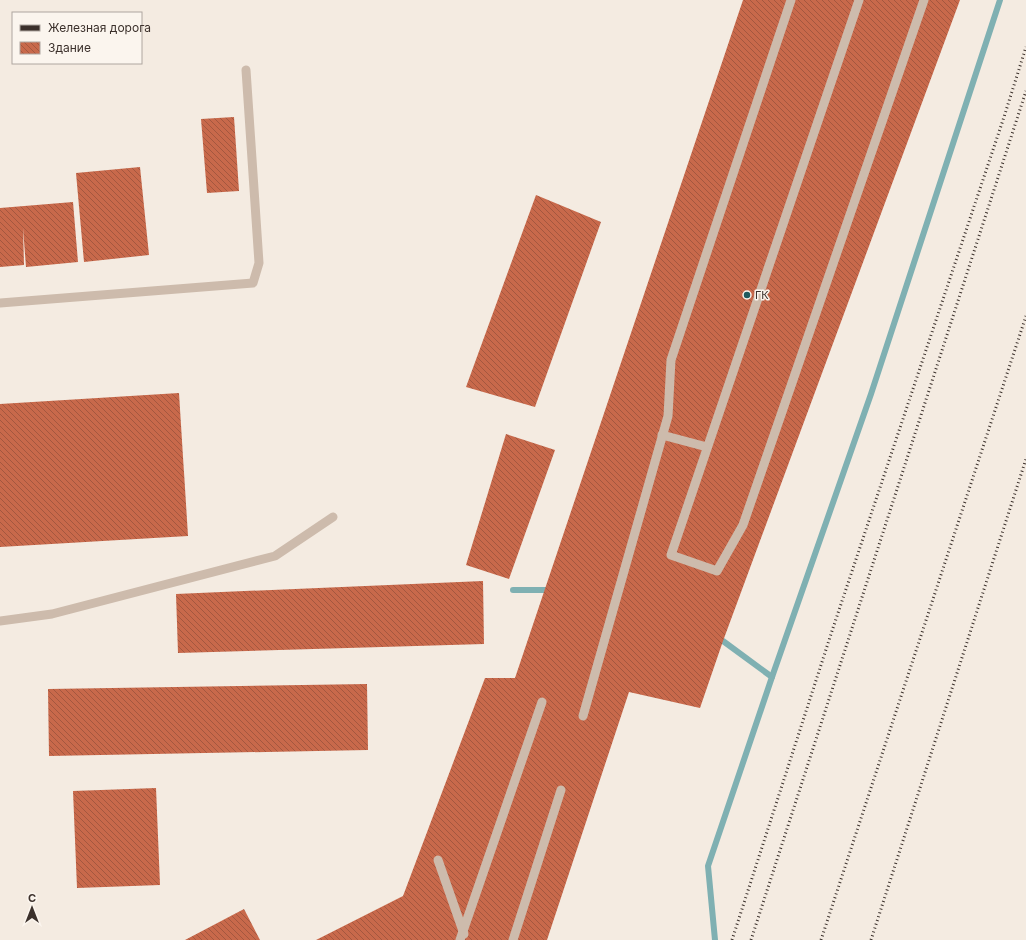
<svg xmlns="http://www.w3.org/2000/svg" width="1026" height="940" font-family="Inter,sans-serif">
<defs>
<pattern id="building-back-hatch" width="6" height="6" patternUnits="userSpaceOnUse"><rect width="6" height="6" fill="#c8694b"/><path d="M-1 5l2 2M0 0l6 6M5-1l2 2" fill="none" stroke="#a4573f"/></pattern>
</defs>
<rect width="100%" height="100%" fill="#f4ebe1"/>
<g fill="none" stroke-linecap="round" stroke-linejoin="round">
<g stroke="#7fb0b2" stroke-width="6">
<polyline points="513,590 545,590"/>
<polyline points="723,641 772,677"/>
<polyline points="715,940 708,866 772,677 871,394 1000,0"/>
</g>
</g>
<g fill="url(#building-back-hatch)">
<polygon points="743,0 960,0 723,641 700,708 629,692 547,940 316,940 403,896 485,678 515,678"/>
<polygon points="234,117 239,191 207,193 201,119"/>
<polygon points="140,167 149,255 84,262 76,173"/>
<polygon points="536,195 601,222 535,407 466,387"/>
<polygon points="73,202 78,262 26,267 23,228 24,265 0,267 0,208"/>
<polygon points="179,393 188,536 0,547 0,404"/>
<polygon points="506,434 555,450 509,579 466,565"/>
<polygon points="483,581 484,644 178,653 176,594"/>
<polygon points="367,684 368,750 49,756 48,689"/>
<polygon points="156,788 160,885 77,888 73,791"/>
<polygon points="244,909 260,940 185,940"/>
</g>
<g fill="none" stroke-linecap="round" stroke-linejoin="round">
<g stroke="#cdbbac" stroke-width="9">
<polyline points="859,0 671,555 717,571 743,525 924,0"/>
<polyline points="0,303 253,283 259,263 246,70"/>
<polyline points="662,435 707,447"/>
<polyline points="0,621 52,614 275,556 333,517"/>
<polyline points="583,716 668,416 671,360 791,0"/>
<polyline points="438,860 464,934"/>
<polyline points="460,940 542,702"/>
<polyline points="513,940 561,790"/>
</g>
<g stroke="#3b302b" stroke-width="3" stroke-dasharray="1 3" stroke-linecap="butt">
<polyline points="732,940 832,631 1004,117 1026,47"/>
<polyline points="751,940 1026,91"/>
<polyline points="821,940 1026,316"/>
<polyline points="871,940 1026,459"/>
</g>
</g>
<circle fill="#1f5a5e" stroke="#fbf5ee" stroke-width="1.5" cx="747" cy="295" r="4"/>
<g text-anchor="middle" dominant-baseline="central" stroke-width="3" stroke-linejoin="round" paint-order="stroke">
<g font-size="11" fill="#3b302b" stroke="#fbf5ee" text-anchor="start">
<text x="755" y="295">ГК</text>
</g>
</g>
<rect x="12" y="12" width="130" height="52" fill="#fbf5ee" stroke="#aea6a0"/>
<rect x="20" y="25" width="20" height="6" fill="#3b302b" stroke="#aea6a0"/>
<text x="48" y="32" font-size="12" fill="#3b302b">Железная дорога</text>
<rect x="20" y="42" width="20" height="12" fill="url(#building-back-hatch)" stroke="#aea6a0"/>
<text x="48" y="52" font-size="12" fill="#3b302b">Здание</text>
<g transform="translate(32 908)" stroke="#fbf5ee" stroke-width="3" paint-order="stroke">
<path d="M0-3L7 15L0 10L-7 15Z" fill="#3b302b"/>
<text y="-6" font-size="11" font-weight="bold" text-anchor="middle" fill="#3b302b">С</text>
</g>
</svg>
